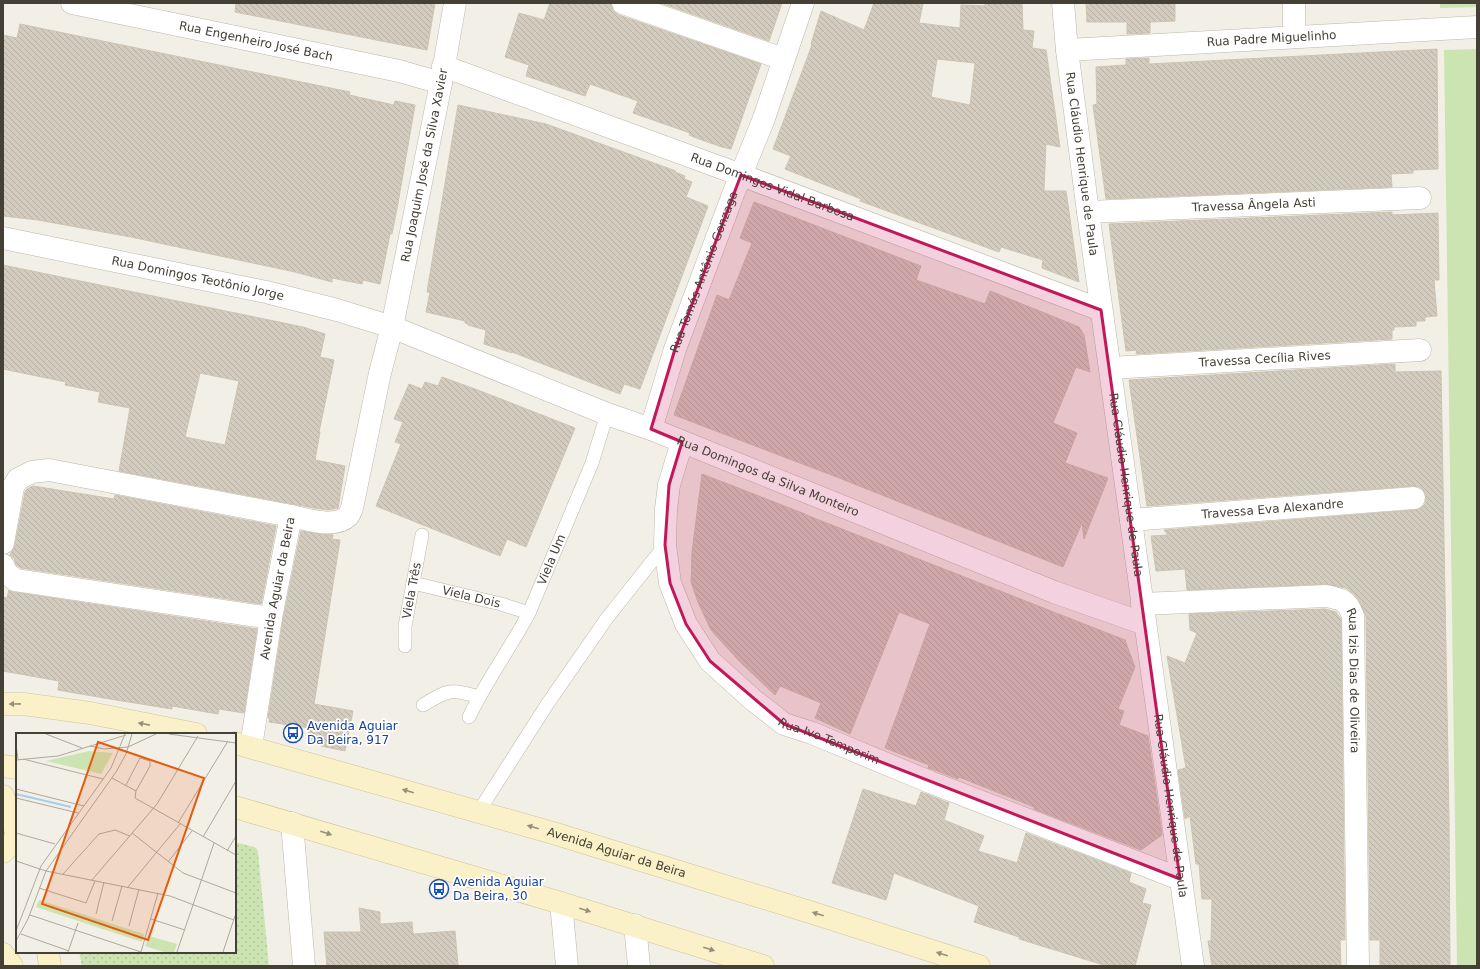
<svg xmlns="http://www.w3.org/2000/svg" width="1480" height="969" font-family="'DejaVu Sans',sans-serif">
<defs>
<pattern id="park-dots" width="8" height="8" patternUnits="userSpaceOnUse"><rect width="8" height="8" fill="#cce4b2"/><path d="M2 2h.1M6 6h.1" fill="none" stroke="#b1c59a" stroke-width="1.8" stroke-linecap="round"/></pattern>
<pattern id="building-back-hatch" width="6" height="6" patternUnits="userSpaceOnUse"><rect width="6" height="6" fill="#d3cbbd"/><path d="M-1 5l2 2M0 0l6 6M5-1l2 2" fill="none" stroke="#b6afa3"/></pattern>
</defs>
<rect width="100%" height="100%" fill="#f2efe7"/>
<g fill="#cce4b2">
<polygon points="1440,3 1477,3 1477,7 1440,8"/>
<polygon points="1477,49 1477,966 1457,966 1444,50"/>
</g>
<polygon fill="url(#park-dots)" points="235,842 254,847 257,849 258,852 269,966 82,966 79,952 235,952"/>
<g fill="url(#building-back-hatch)" stroke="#cdc3b1" fill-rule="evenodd">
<polygon points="236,3 435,3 427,50 235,12"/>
<polygon points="550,3 611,3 613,11 619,15 761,64 731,149 722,147 699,139 689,135 690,133 633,113 638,101 590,84 585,96 526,76 529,65 505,57 519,13 544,20"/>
<polygon points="661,3 782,3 769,41"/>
<path d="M874,3h49l-4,20 41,5 1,-23 24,1v-3h37l1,27 11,1 -2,17 14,2 14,97 -14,-3 -2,47h22l13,91 -37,-14 1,-8 -42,-13 -2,5 -139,-51 1,-2 -76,-30 6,-13 -18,-7 39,-104 -1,-1 10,-33 43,19zM937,59l38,4 -5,42 -39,-8z"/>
<polygon points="1086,3 1175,3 1175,21 1150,22 1150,33 1127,34 1127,22 1087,22"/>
<polygon points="20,24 350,92 349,95 394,105 395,101 415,105 398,203 392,234 390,234 380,284 363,280 362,284 332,278 332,282 295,272 131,237 38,220 3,216 3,35 17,38"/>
<polygon points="1437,49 1438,169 1413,170 1413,173 1391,174 1392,187 1106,199 1093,105 1097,104 1096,67 1126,65 1126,59 1149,58 1149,64"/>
<polygon points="458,105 546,124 676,171 675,172 685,176 684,179 692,182 686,197 708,206 640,389 624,384 620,394 512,352 512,353 484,344 486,330 468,325 468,324 465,323 465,321 426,312 430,292 427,292"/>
<polygon points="754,202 921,266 916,280 985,304 990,291 1079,327 1084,335 1090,372 1076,367 1053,423 1077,433 1065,463 1108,478 1084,539 1082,523 1063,567 834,476 674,415 717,295 729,300 752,243 740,238"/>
<polygon points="1392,212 1392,215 1438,213 1439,280 1434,280 1437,316 1425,317 1425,321 1416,321 1416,326 1394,327 1394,330 1392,330 1392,339 1136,354 1137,350 1126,351 1109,224"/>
<path d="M3,265l300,62 22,7 -5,23 14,3 -15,72h1l-5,28 30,6 -7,42 -10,2 -14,-2 -195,-37 11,-63 -32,-6 2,-10 -35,-7 1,-3 -63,-13zM200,373l39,8 -14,64 -40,-8z"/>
<polygon points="1395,364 1395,372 1441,371 1449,819 1450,966 1380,966 1380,940 1370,940 1366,616 1358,599 1354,594 1346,588 1326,584 1187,590 1185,569 1156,571 1151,536 1168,535 1164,530 1415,510 1421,508 1425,504 1426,497 1424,491 1420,487 1413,486 1147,506 1129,380"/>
<polygon points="442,377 483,392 575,428 526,547 507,539 500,556 376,506 401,444 395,442 403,422 394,419 409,384 422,389 425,382 438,386"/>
<polygon points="702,474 800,512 814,518 1125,640 1135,667 1118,709 1124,711 1119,725 1148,736 1162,835 1141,850 1034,809 1034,807 959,777 958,779 935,770 928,768 929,765 885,748 930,624 899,612 850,734 815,718 821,703 780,686 775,695 739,661 711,630 698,602 691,582 692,552"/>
<polygon points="33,486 114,499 115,495 276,526 261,604 21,568 16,565 14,558 10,555 15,545 25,492 27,489"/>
<polygon points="301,531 319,534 333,535 332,539 340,540 314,704 353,711 345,751 321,746 322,743 307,740 310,728 269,722 270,718 268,718 283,620"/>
<polygon points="9,590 13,592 257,629 244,713 219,709 218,714 172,706 172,709 104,698 58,690 59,681 3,671 3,597 7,598"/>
<polygon points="1325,609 1336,612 1341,619 1345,940 1340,940 1341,966 1212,966 1208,941 1211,941 1212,899 1202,899 1199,864 1196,864 1190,816 1185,819 1178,770 1186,768 1167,656 1185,663 1197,633 1190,630 1189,614"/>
<polygon points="863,789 916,806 921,792 949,803 944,820 984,836 978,851 1017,863 1026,833 1131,873 1129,882 1146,889 1142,903 1151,905 1135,966 1107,966 1019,939 1019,937 974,922 979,906 894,873 886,900 832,883"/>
<polygon points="359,908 380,912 380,924 412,922 413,934 455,931 458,965 327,966 324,932 361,932"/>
</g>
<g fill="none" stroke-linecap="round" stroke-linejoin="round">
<g stroke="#bdb7aa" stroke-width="14">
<g id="lane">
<path id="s1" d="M413,583l88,21 28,9"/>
<path id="s2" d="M405,646v-20l17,-91"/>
<path d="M423,705c24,-15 28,-17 56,-8"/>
<path id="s3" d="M469,717c17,-36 41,-68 60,-104l63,-150 15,-49"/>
<polyline points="479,811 548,703 607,618 665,545"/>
</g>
</g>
<g stroke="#bdb7aa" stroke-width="23">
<g id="street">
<path id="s4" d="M72,3l327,68 42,12"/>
<polyline points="623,3 783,59"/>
<path id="s5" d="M1063,3l4,47 21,162 105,754"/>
<polyline points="1294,3 1294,37"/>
<path id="s6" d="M1067,50l410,-23"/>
<path id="s7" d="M443,66l298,109 360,135"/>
<path id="s8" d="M1088,212l332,-14"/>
<path id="s9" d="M3,238l263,54 71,18 55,17 215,87 44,15 403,163 91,32"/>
<path id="s10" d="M1110,368l310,-18"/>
<path id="s11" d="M651,429l24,-80 59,-157 29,-71 40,-118"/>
<path id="s12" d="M682,442l-13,43 -3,24 -1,36 5,38 16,41 24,37 42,38 32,25 28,9 118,49 250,97"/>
<path id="s13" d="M1131,520l283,-22"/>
<polyline points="3,543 13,487 18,479 32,472 49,470 291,516"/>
<polyline points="3,565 6,572 15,580 271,618"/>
<path id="s14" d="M1142,604l184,-8c16,3 21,4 27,20l5,350"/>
<path id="s15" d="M251,747l20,-129 20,-102c15,3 44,13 57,0 2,-2 3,-6 4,-8l28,-135 12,-46 49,-244 14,-80"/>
<polyline points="292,823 304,966"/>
<polyline points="561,903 567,966"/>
<polyline points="635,925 639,966"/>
</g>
</g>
<g stroke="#cfc499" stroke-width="23">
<g id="secondary">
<polyline points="3,704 23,704 90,713 196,734"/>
<path id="s16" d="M235,743l318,90 260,80 166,53"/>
<polyline points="3,766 17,768"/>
<polyline points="3,796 17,834"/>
<polyline points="235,807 561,903 763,966"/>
<polyline points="3,852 17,837"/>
<polyline points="48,952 50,966"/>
<polyline points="3,954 12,966"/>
</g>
</g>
<use href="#lane" stroke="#fff" stroke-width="13"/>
<use href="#street" stroke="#fff" stroke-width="22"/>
<use href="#secondary" stroke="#fbf1c8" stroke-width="22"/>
</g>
<defs><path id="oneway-solid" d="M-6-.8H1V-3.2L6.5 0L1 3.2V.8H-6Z"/></defs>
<g fill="#979078">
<use href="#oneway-solid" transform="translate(15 704) rotate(179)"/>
<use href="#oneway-solid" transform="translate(144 724) rotate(-169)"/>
<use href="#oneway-solid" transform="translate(408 791) rotate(-164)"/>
<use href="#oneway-solid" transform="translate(533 827) rotate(-164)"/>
<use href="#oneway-solid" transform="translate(326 833) rotate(17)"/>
<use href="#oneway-solid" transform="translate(585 910) rotate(17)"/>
<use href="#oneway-solid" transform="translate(818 914) rotate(-163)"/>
<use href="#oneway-solid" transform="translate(709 949) rotate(18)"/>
<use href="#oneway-solid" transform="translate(942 954) rotate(-162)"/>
</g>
<path fill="#c2185b" fill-opacity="0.2" stroke="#c2185b" stroke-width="3" stroke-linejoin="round" d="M741,175l360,135 79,569 -396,-155 -74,-63 -24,-37 -16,-41 -5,-38 4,-60 13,-43 -31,-13 24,-80z"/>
<defs>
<g id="bus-ring" transform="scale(1)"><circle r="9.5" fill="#fff" stroke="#1a4fb4" stroke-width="1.5"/><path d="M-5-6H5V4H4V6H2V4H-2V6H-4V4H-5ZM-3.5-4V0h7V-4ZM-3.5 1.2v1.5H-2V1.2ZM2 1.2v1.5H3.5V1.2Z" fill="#1a4fb4"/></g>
</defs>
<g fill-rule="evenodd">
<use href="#bus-ring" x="293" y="733"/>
<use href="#bus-ring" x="439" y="889"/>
</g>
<g text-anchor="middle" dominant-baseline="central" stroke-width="3.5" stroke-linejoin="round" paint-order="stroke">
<g font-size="12" fill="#454036" stroke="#fff">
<text stroke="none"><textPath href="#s6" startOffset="205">Rua Padre Miguelinho</textPath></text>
<text stroke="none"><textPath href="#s4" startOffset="188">Rua Engenheiro José Bach</textPath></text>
<text stroke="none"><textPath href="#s5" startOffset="162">Rua Cláudio Henrique de Paula</textPath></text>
<text stroke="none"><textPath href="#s15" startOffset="653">Rua Joaquim José da Silva Xavier</textPath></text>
<text stroke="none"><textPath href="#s7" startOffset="351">Rua Domingos Vidal Barbosa</textPath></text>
<text stroke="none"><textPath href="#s8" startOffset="166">Travessa Ângela Asti</textPath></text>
<text stroke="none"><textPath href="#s11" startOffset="166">Rua Tomás Antônio Gonzaga</textPath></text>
<text stroke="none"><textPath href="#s9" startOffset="199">Rua Domingos Teotônio Jorge</textPath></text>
<text stroke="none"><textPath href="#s10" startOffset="155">Travessa Cecília Rives</textPath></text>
<text stroke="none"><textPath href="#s9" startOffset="804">Rua Domingos da Silva Monteiro</textPath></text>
<text stroke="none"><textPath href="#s5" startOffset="486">Rua Cláudio Henrique de Paula</textPath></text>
<text stroke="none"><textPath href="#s13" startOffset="142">Travessa Eva Alexandre</textPath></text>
<text stroke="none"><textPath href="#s3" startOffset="178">Viela Um</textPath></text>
<text stroke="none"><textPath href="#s2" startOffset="56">Viela Três</textPath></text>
<text stroke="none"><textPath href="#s15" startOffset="161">Avenida Aguiar da Beira</textPath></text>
<text stroke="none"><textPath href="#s1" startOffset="60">Viela Dois</textPath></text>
<text stroke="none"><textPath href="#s14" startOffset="285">Rua Izis Dias de Oliveira</textPath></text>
<text stroke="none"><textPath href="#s12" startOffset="377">Rua Ivo Temporim</textPath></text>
<text stroke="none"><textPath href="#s5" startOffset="810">Rua Cláudio Henrique de Paula</textPath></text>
<text stroke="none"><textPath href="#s16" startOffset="397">Avenida Aguiar da Beira</textPath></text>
</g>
<g font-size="12" fill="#164399" stroke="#fff" text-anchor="start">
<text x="307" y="726">Avenida Aguiar<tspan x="307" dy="14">Da Beira, 917</tspan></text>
<text x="453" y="882">Avenida Aguiar<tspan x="453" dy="14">Da Beira, 30</tspan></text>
</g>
</g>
<g transform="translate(16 733)">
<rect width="220" height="220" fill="#f2efe7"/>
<path d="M23,167l105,34 -2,8 -106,-35zM133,203l28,8 -3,8h-10l-19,-6z" fill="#cce4b2"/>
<path d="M73,18l24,2 -12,21 -55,-13z" fill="#cce4b2"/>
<path fill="none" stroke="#a7cdeb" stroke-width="2" d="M0,61l55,13"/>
<path fill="none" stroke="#ada9a0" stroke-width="1" d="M30,1l36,14M153,1l67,9M0,12l2,14M74,13l14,3 24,-2 28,-13M7,26l80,20M0,27l42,-4 68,-21M96,45l24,13 -1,7 101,57M110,52l14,-27 10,3v5l-14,25M0,56l68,17M0,65l62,15M162,90l50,-82M0,100l39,11M116,100l51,40 53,20M187,104l33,-56M211,118l9,-15M0,128l30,10 124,25 64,24M152,129l24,-31M47,141l36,-40 16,-4 15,6M76,147l65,-76 41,-68M112,154l52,-63M23,155l47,15 9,-22M80,181l8,-32M14,182l111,37M135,186l34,11M96,188l10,-35M113,193l10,-37M0,198l25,-65 70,-98 14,-34M5,201l48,17M0,208l12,-22 18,-48 70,-99 10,-18 6,-20M52,219l10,-29M125,219l17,-59M161,219l37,-109M207,219l13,-39"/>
<path fill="#e8590c" fill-opacity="0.15" stroke="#e8590c" stroke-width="2" d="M82,9l106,36 -56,162 -106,-36z"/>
<rect width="220" height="220" fill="none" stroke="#454036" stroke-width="2"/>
</g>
<rect width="1480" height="969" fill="none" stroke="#454036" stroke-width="8"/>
</svg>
